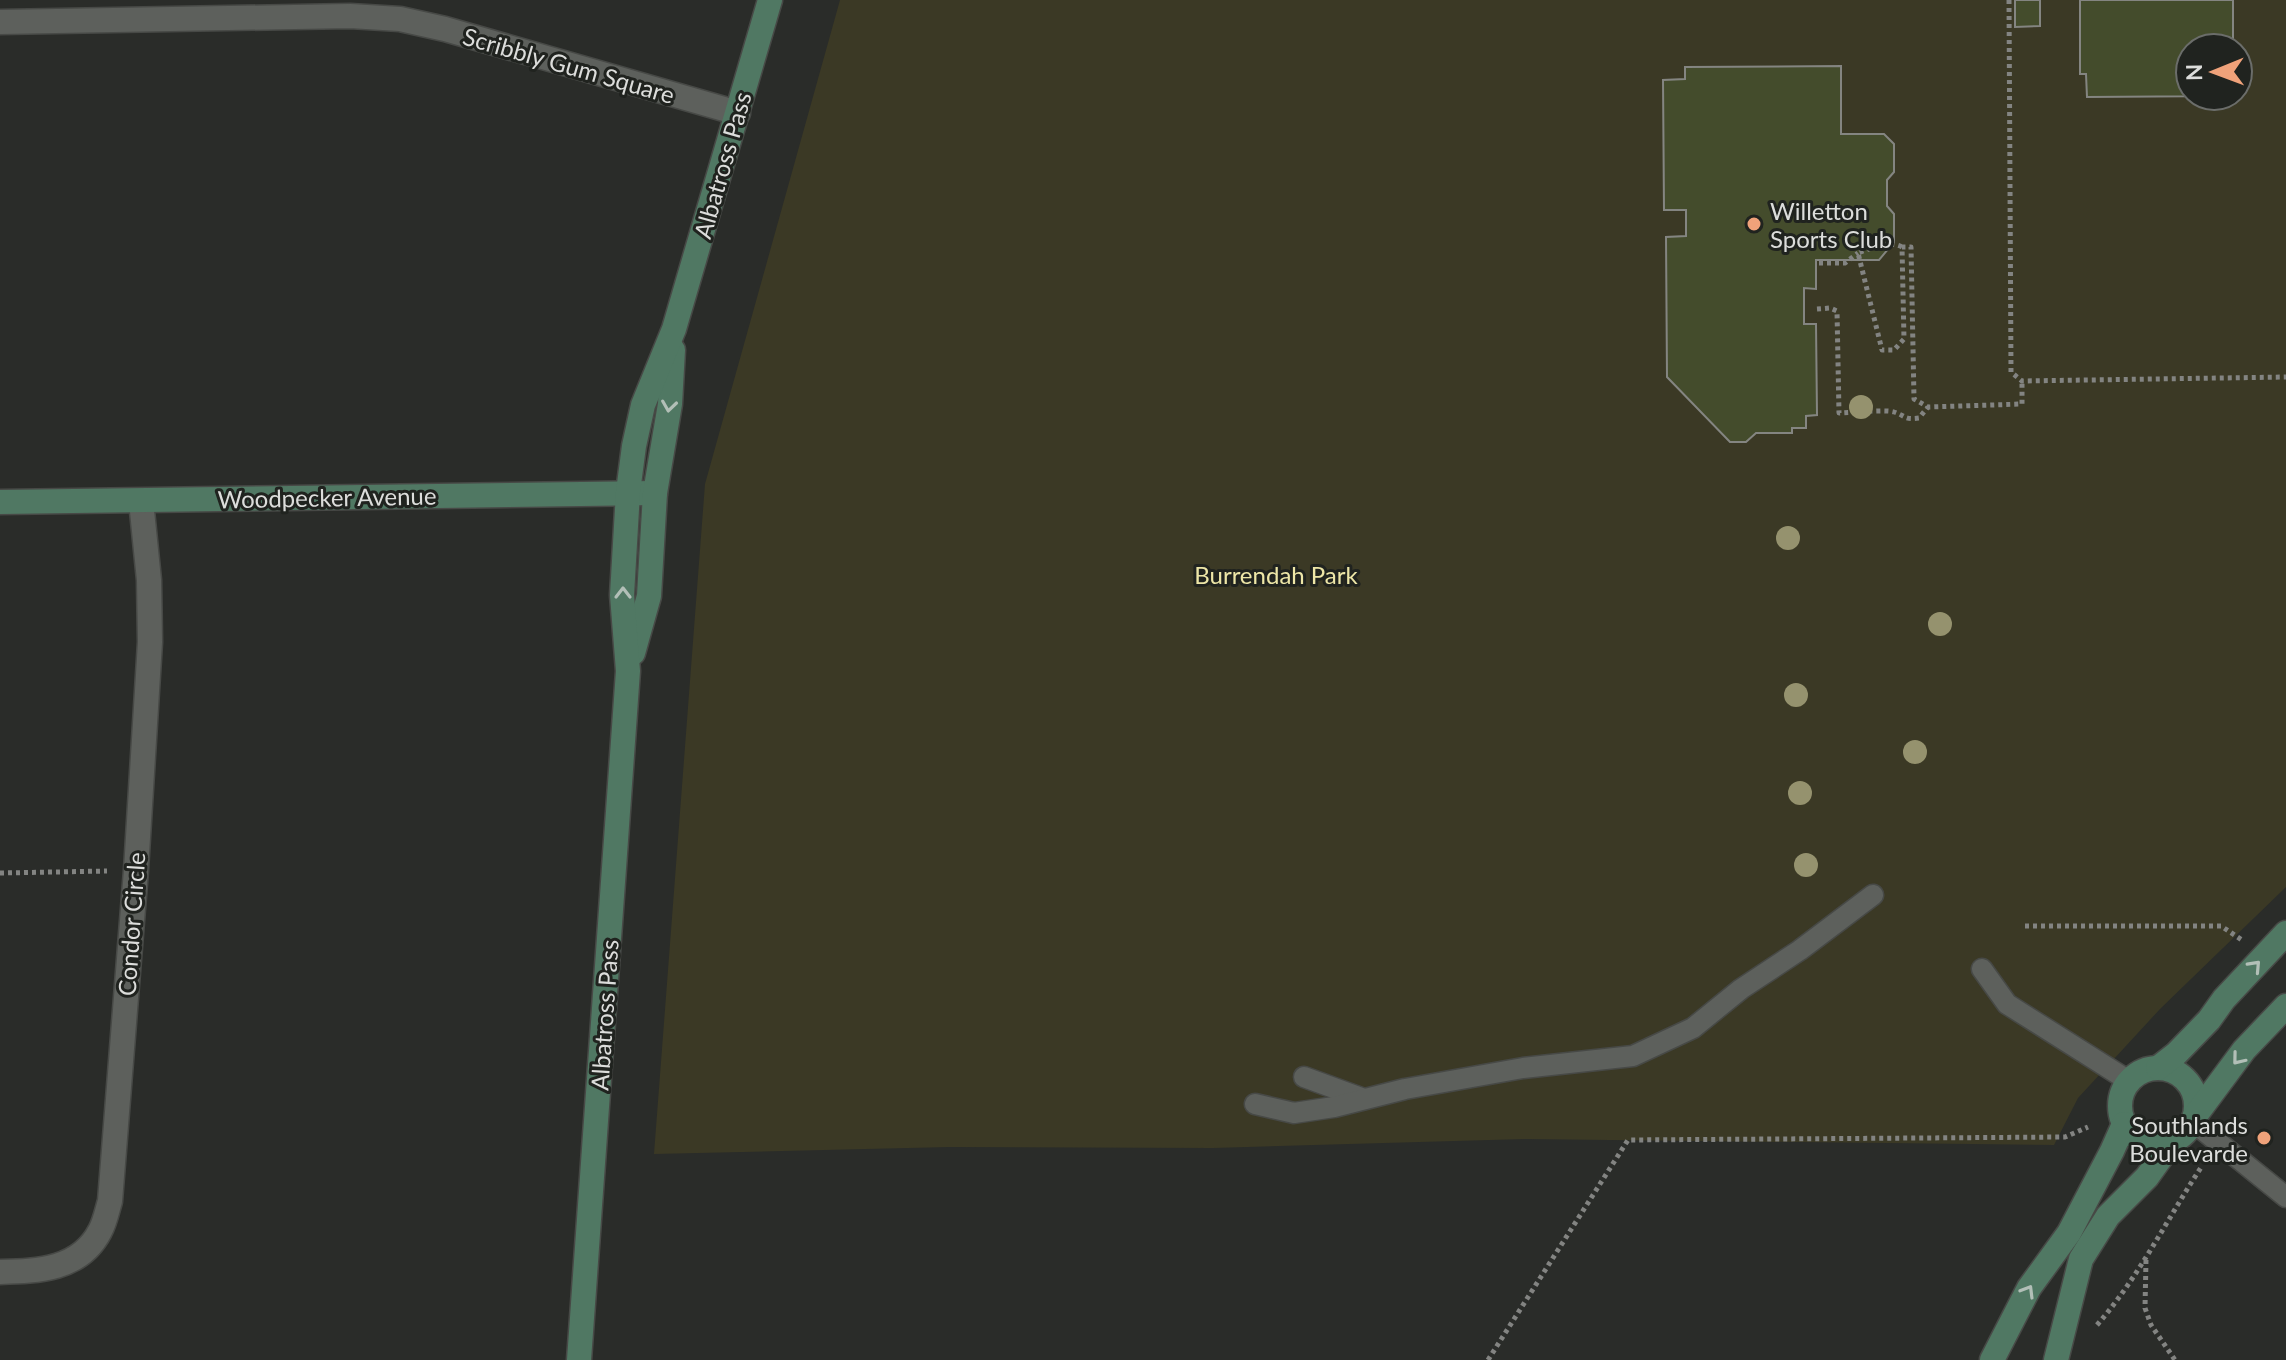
<svg xmlns="http://www.w3.org/2000/svg" width="2286" height="1360" font-family="Lato,sans-serif">
<rect width="100%" height="100%" fill="#2a2c29"/>
<path fill="#3b3925" fill-rule="evenodd" d="M840,0h1446v887l-126,122 -82,89 -24,47 -529,-6 -312,9 -264,-1 -295,7 51,-670zM2190,48h48v48h-48z"/>
<g fill="#444c2c" stroke="#848581" stroke-width="2">
<polygon points="2015,0 2040,0 2040,26 2015,27"/>
<polygon points="2080,0 2233,0 2233,48 2190,48 2190,96 2225,96 2087,97 2086,74 2080,74"/>
<polygon points="1841,66 1841,134 1884,134 1894,144 1894,172 1887,180 1887,206 1894,214 1894,242 1879,260 1816,260 1816,289 1804,288 1804,324 1816,324 1817,415 1806,416 1806,428 1792,428 1792,433 1756,433 1746,442 1730,442 1667,377 1666,237 1686,236 1686,210 1664,210 1663,80 1685,79 1685,67"/>
</g>
<g fill="none" stroke-linecap="round" stroke-linejoin="round">
<g stroke="#474946" stroke-width="23">
<g id="lane">
<polyline points="1982,969 2007,1004 2129,1081"/>
<polyline points="1304,1077 1364,1099"/>
<polyline points="1255,1104 1294,1113 1334,1107 1405,1089 1523,1068 1633,1056 1693,1028 1741,989 1800,950 1873,895"/>
<polyline points="2193,1122 2286,1197"/>
</g>
</g>
<g stroke="#474946" stroke-width="27">
<g id="street">
<polyline points="0,22 350,16 400,19 445,29 738,113"/>
<path d="M0,1272c38,-1 80,-2 100,-41 5,-9 7,-20 10,-30l26,-331 14,-228 -1,-62 -8,-79"/>
</g>
</g>
<g stroke="#474946" stroke-width="27">
<g id="secondary">
<polyline points="0,502 655,493"/>
<polyline points="633,653 649,596 655,493 670,404 673,350"/>
<circle cx="2158" cy="1106" r="38"/>
<polyline points="2158,1068 2176,1054 2209,1020 2224,999 2286,933"/>
<polyline points="2195,1116 2244,1050 2286,1006"/>
<polyline points="579,1360 628,671 622,595 628,492 634,446 643,405 674,329 770,0"/>
<polyline points="1992,1360 2029,1288 2069,1233 2112,1151 2124,1124"/>
<polyline points="2056,1360 2081,1259 2108,1216 2147,1177 2172,1142"/>
</g>
</g>
<g stroke="#838482" stroke-width="5" stroke-dasharray="4 4" stroke-linecap="butt">
<polyline points="2009,0 2011,372 2022,381 2286,377"/>
<path d="M1902,247c-14,-7 -30,1 -44,6l24,97h12l10,-11 -2,-92h9l3,152 14,8 94,-3v-23"/>
<polyline points="1819,263 1845,263 1858,253"/>
<path d="M1817,309l13,-1 7,3 2,102c11,0 46,-4 55,-1 12,4 10,8 25,6l9,-11"/>
<polyline points="0,873 107,871"/>
<polyline points="2025,926 2221,926 2242,940"/>
<polyline points="2146,1260 2145,1308 2151,1325 2175,1360"/>
<path d="M2097,1325c42,-48 70,-106 105,-159"/>
<polyline points="1488,1360 1628,1140 2065,1137 2088,1127"/>
</g>
<use href="#lane" stroke="#5d605c" stroke-width="20"/>
<use href="#street" stroke="#5d605c" stroke-width="24"/>
<use href="#secondary" stroke="#507863" stroke-width="24"/>
</g>
<g fill="#95926e">
<circle cx="1861" cy="407" r="12"/>
<circle cx="1788" cy="538" r="12"/>
<circle cx="1940" cy="624" r="12"/>
<circle cx="1796" cy="695" r="12"/>
<circle cx="1915" cy="752" r="12"/>
<circle cx="1800" cy="793" r="12"/>
<circle cx="1806" cy="865" r="12"/>
</g>
<defs><path id="oneway-chevron" d="M-2-3.5L2.5 0L-2 3.5" fill="none" stroke-width="1.6" stroke-linecap="round" stroke-linejoin="round" transform="scale(2)"/></defs>
<g stroke="#b2bfb7">
<use href="#oneway-chevron" transform="translate(669 406) rotate(98)"/>
<use href="#oneway-chevron" transform="translate(623 593) rotate(-90)"/>
<use href="#oneway-chevron" transform="translate(2255 966) rotate(-47)"/>
<use href="#oneway-chevron" transform="translate(2238 1059) rotate(129)"/>
<use href="#oneway-chevron" transform="translate(2028 1291) rotate(-59)"/>
</g>
<g fill="#f0a27a" stroke="#20231f" stroke-width="3">
<circle cx="1754" cy="224" r="8"/>
<circle cx="2264" cy="1138" r="8"/>
</g>
<g text-anchor="middle" dominant-baseline="central" stroke-width="6" stroke-linejoin="round" paint-order="stroke">
<g font-size="24" fill="#dcdddb" stroke="#20231f">
<text transform="translate(569 65) rotate(16)">Scribbly Gum Square</text>
<text transform="translate(722 165) rotate(-74)">Albatross Pass</text>
<text transform="translate(327 497) rotate(-1)">Woodpecker Avenue</text>
<text transform="translate(131 924) rotate(-86)">Condor Circle</text>
<text transform="translate(604 1015) rotate(-86)">Albatross Pass</text>
</g>
<g font-size="24" fill="#dcdddb" stroke="#20231f" text-anchor="start">
<text x="1770" y="210">Willetton<tspan x="1770" dy="28">Sports Club</tspan></text>
<text x="2248" y="1124" text-anchor="end">Southlands<tspan x="2248" dy="28">Boulevarde</tspan></text>
</g>
<g font-size="24" fill="#ede6a7" stroke="#20231f">
<text x="1276" y="574">Burrendah Park</text>
</g>
</g>
<g transform="translate(2214 72) rotate(269)"><circle r="38" fill="#20231f" stroke="#6b6d6a" stroke-width="2"/>
<path d="M0-6L14 30L0 20L-14 30Z" fill="#f0a27a"/>
<text y="-12" font-size="22" font-weight="bold" text-anchor="middle" fill="#dcdddb">N</text>
</g>
</svg>
